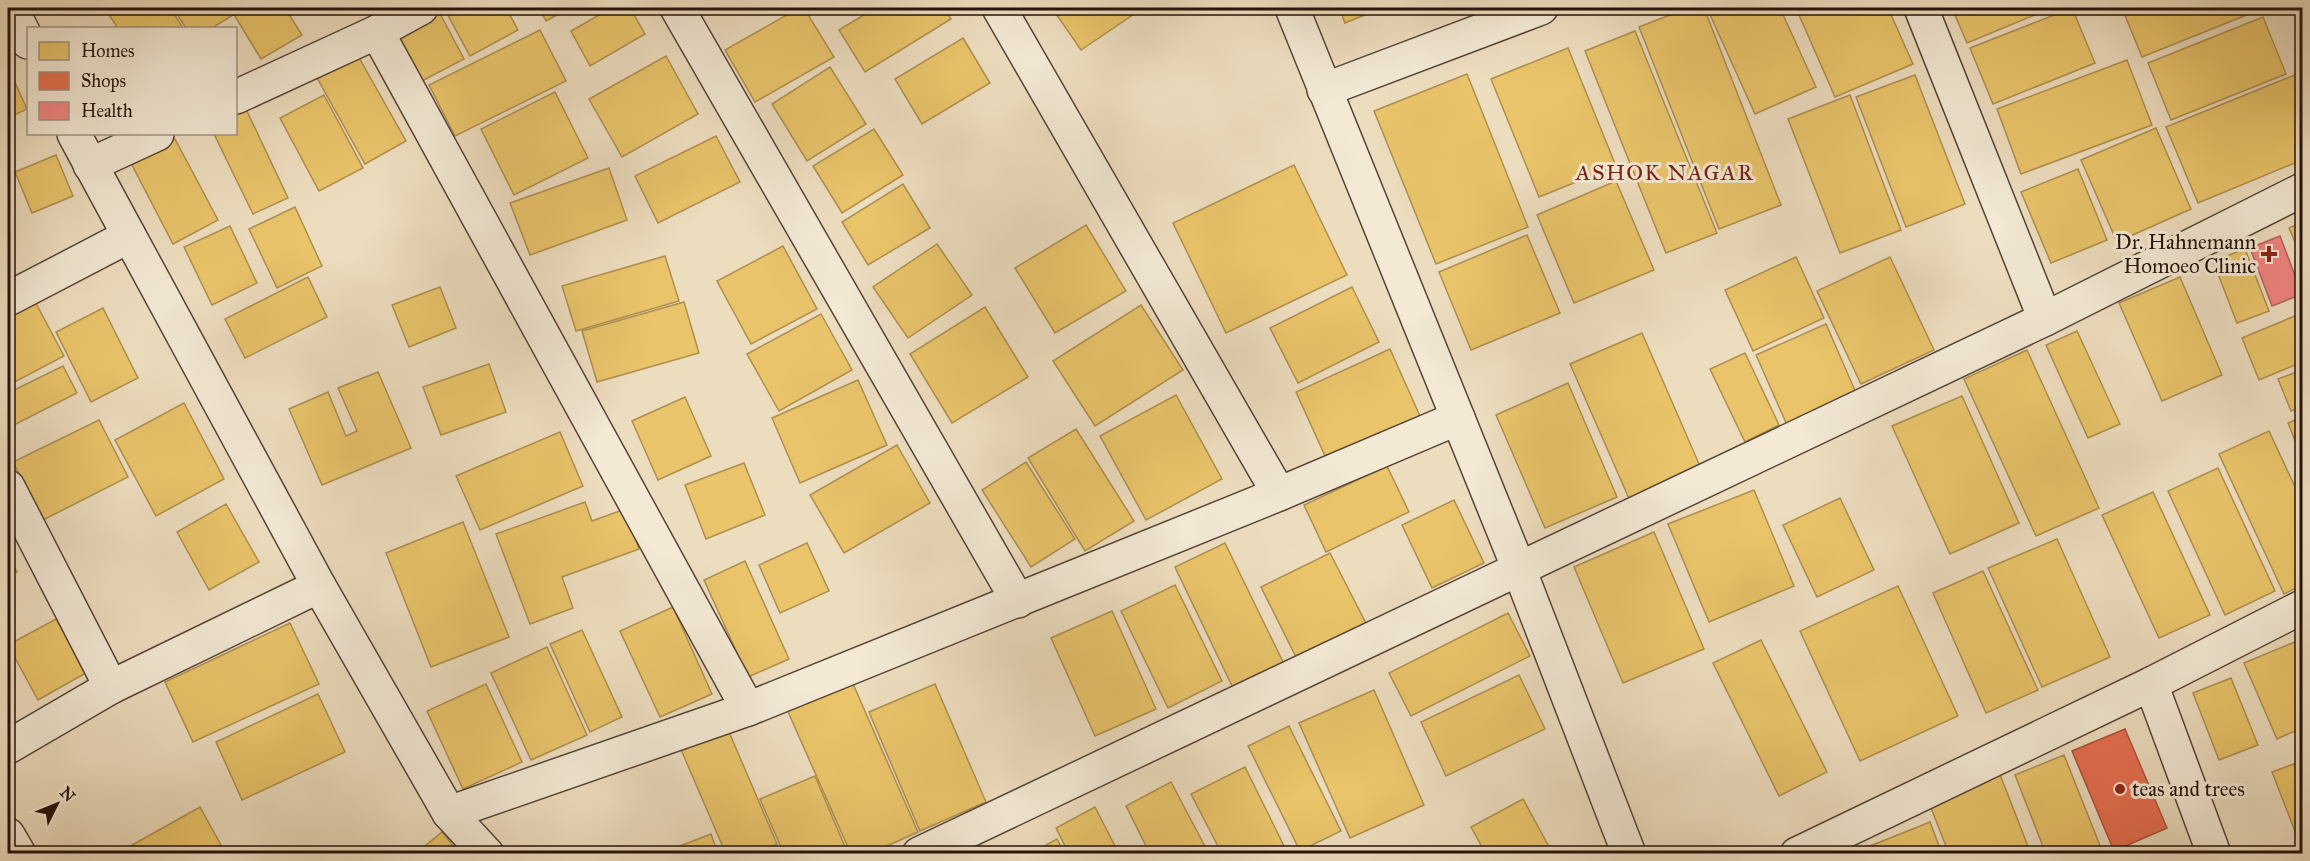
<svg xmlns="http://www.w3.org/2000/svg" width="2310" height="861" font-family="'IM FELL Great Primer',serif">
<rect width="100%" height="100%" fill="#edddbf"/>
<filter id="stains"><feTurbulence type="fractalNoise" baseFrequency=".00333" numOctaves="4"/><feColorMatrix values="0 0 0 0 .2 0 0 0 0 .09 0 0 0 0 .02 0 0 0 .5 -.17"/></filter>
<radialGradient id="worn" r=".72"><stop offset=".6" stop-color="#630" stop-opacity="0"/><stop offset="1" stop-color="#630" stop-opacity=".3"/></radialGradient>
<g fill="#e9c46a" stroke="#ae8f4e" stroke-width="1.5">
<polygon points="104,8 170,8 183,28 118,28"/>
<polygon points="173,8 228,8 233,15 212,28 186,28"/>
<polygon points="230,8 285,8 302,35 261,59"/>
<polygon points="437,8 464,59 422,81 395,31"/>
<polygon points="444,8 506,8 518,30 470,56"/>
<polygon points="539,8 570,8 546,21"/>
<polygon points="611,8 630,8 645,34 590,66 571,31"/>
<polygon points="799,8 804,8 834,57 755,102 725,50"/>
<polygon points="875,8 944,8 951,19 865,72 839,30"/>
<polygon points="1052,8 1143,8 1081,50"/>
<polygon points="1339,8 1382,8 1345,23"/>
<polygon points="1688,8 1704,8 1781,205 1719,229 1639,27"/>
<polygon points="1707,8 1780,8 1816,87 1755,114"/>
<polygon points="1796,8 1888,8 1913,64 1835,97"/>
<polygon points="1952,8 2040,8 2042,12 1967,43"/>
<polygon points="2072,8 2095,63 1993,104 1970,48"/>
<polygon points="2122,8 2264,8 2142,57"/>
<polygon points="2263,17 2286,74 2171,120 2148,63"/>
<polygon points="540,30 566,81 455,136 429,85"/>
<polygon points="1635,31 1717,233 1666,253 1585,51"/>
<polygon points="963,38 990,83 922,124 895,79"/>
<polygon points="1568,48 1616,166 1539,197 1491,79"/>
<polygon points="357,54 406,141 365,164 316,76"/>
<polygon points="666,56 698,114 622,157 589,99"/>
<polygon points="2127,60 2152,125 2021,174 1997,109"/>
<polygon points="830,67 866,124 807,161 772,104"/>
<polygon points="2302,72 2302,160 2198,203 2166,127"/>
<polygon points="1467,74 1528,227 1436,264 1374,111"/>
<polygon points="1915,75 1965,204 1906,227 1856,97"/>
<polygon points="12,76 27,109 8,118 8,78"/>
<polygon points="555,92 588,158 514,195 481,129"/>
<polygon points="324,95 363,168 319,191 280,118"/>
<polygon points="1850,95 1901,230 1840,253 1788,119"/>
<polygon points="245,107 288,198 253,214 214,134 236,134 236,112"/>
<polygon points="2156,128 2191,209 2117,242 2081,160"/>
<polygon points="874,129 903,175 842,213 813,166"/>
<polygon points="716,136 740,182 658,223 635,176"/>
<polygon points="175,139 218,220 173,244 131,163"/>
<polygon points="56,155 73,196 32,213 15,172"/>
<polygon points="1294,165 1347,275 1226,333 1173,223"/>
<polygon points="609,168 627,220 530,255 510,203"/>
<polygon points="2078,169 2107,240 2051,263 2021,192"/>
<polygon points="1616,181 1654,270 1574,303 1537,215"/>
<polygon points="903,184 930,228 868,265 842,222"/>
<polygon points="295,207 322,266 277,288 249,229"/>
<polygon points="2302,222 2302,258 2289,228"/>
<polygon points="1086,225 1126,291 1055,333 1015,268"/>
<polygon points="230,226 257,283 212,305 184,247"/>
<polygon points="1527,235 1560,313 1471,350 1439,272"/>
<polygon points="937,244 972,295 908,338 873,287"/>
<polygon points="783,246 817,309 751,344 717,281"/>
<polygon points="2245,249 2269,311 2237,323 2213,261"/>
<polygon points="665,256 679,301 576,331 562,286"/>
<polygon points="1796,257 1824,318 1753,351 1725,290"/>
<polygon points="1890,257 1934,350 1861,384 1817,291"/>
<polygon points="308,277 327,317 245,358 225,319"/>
<polygon points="2180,277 2222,375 2162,401 2119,303"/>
<polygon points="440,287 456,328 409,347 392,305"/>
<polygon points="1352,287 1379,342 1298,383 1270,328"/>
<polygon points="31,294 64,356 9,385 8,381 8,307"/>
<polygon points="684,302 699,353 597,382 582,331"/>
<polygon points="1141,305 1183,370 1095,426 1053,361"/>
<polygon points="985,307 1028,377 952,423 910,354"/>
<polygon points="103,308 138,378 91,402 56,332"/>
<polygon points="2302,313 2302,362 2259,380 2242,338"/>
<polygon points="821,314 852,370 779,411 747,354"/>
<polygon points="1826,324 1857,395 1787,425 1756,355"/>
<polygon points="2077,331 2120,424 2088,438 2046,345"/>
<polygon points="1642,333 1703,473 1631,503 1570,364"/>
<polygon points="1390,349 1420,416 1326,458 1296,392"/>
<polygon points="2027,350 2099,508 2036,536 1964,379"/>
<polygon points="1745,353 1779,425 1745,442 1710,369"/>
<polygon points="489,364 506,412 441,435 423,387"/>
<polygon points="63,366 77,393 8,428 8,393"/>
<polygon points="2302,370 2302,407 2291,411 2278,379"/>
<polygon points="378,372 411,448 322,485 289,409 328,392 346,436 357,431 338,388"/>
<polygon points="858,380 887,445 800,483 772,418"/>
<polygon points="1568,383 1617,497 1545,528 1496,415"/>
<polygon points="1176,395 1222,479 1146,520 1100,436"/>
<polygon points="1962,396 2019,523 1950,554 1892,426"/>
<polygon points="685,397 711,456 658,480 632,421"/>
<polygon points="184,403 224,479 156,516 115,440"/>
<polygon points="2302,417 2302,456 2301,456 2288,423"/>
<polygon points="99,420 128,477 43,520 13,462"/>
<polygon points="1076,429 1134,521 1085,551 1028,458"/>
<polygon points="2269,431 2302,502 2302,585 2284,594 2219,454"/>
<polygon points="560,432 583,486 480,530 456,476"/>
<polygon points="897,445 930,503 844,553 810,495"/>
<polygon points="1026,462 1075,539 1031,567 982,490"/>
<polygon points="744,463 765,515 706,539 685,485"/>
<polygon points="1387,466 1409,512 1326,552 1304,505"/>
<polygon points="2218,468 2275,591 2225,615 2168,491"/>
<polygon points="1754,490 1794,586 1709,622 1668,524"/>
<polygon points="2153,492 2210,615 2159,638 2102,515"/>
<polygon points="1840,498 1874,570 1817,597 1783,525"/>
<polygon points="1454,500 1484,563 1432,588 1402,525"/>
<polygon points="585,502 592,521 625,509 639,549 562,577 573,608 530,624 496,534"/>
<polygon points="226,504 259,562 209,590 177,532"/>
<polygon points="463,522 509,637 431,667 386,553"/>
<polygon points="1654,532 1704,649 1623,683 1574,567"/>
<polygon points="2057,539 2110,657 2042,687 1988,568"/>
<polygon points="807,543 829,591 780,613 759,565"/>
<polygon points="1225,543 1284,664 1233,688 1175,567"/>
<polygon points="1330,553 1371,633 1301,667 1261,587"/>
<polygon points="8,556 17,572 8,578"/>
<polygon points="745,561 789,659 748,677 704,580"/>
<polygon points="1983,571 2038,690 1986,713 1933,593"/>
<polygon points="1175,585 1222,681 1168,708 1121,611"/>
<polygon points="1898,586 1958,716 1860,761 1800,631"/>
<polygon points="673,607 712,694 660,717 620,631"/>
<polygon points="1112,611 1156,709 1095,736 1051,638"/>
<polygon points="1508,613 1530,656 1411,716 1389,673"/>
<polygon points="56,619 86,673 38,700 8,645"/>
<polygon points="290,623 319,684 193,742 165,682"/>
<polygon points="582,630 622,717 590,732 550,644"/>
<polygon points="2302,639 2302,728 2277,739 2244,663"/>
<polygon points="1761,640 1827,772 1779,796 1713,663"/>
<polygon points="547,647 587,735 531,760 491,673"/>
<polygon points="1519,675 1545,729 1446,776 1421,722"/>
<polygon points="850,677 918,832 869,854 851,854 785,705"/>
<polygon points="2231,678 2258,745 2219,760 2193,693"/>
<polygon points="486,684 522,762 463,789 427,711"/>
<polygon points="935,684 986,802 920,831 869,712"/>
<polygon points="1374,690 1424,805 1350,838 1299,723"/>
<polygon points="318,694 345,752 242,800 216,742"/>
<polygon points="726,725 777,844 753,854 726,854 679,745"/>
<polygon points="1289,726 1341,831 1300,851 1248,746"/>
<polygon points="2064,755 2101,848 2086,854 2046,854 2015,775"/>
<polygon points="2302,761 2302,837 2298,839 2272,772"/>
<polygon points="1245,767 1288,854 1222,854 1191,794"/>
<polygon points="1999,772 2031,854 1949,854 1928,800"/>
<polygon points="815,776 848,854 784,854 760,799"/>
<polygon points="1171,782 1209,854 1150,854 1126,806"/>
<polygon points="1523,799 1553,854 1486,854 1471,827"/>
<polygon points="200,807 226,854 116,854"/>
<polygon points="1095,807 1119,854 1069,854 1056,828"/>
<polygon points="1930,822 1942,854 1861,854 1860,850"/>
<polygon points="442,832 460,854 415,854"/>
<polygon points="711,834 718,854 659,854"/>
<polygon points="1057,839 1065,854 1030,854"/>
</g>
<polygon fill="#e76f51" stroke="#ac533c" stroke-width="1.5" points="2125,729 2167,828 2114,851 2072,751"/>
<polygon fill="#f28482" stroke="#b4625e" stroke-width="1.5" points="2280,236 2302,294 2272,306 2250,248"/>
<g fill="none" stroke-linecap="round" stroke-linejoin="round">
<g stroke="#564538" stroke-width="36">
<g id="minor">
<polyline points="11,8 28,42"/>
<polyline points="677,8 1018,601"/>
<polyline points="999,8 1279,494"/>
<polyline points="1921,8 2045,319"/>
<polyline points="377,32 748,709"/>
<polyline points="1324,90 1541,8"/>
<polyline points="236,97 377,32 421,8"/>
<polyline points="74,134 319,586 449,813 487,854"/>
<polyline points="90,165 157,134"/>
<polyline points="8,299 129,236"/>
<polyline points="8,487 111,687"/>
<polyline points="2151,684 2214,854"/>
<polyline points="8,747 111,687 319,586"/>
<polyline points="449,813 748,709 1279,494 1458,418"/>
<polyline points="8,835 19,854"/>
<polyline points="919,854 2045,319 2302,190"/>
<polyline points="1797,854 2151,684 2302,607"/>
</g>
</g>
<g stroke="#564538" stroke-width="36">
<polyline id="tertiary" points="1292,8 1519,569 1629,854"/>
</g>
<use href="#minor" stroke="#f3e9d5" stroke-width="33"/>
<use href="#tertiary" stroke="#f3e9d5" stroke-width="33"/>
</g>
<g fill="#8f2418" stroke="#f3e9d5" stroke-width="2">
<path d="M2266 245h6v6h6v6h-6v6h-6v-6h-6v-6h6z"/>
<circle cx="2120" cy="789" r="6"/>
</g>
<g text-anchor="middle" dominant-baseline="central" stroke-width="6" stroke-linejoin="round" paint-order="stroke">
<g font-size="21" fill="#24120b" stroke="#f3e9d5" text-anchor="end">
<text x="2256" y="242">Dr. Hahnemann<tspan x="2256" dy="24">Homoeo Clinic</tspan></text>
<text x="2132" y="789" text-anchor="start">teas and trees</text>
</g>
<g font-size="22" letter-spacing="1.5" fill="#7a1f14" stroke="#f3e9d5">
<text x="1665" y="172">ASHOK NAGAR</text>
</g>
</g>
<rect width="2310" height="861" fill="none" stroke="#edddbf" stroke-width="30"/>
<rect x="9" y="9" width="2292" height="843" fill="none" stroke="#24120b" stroke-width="3"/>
<rect x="15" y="15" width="2280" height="831" fill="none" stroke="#24120b" stroke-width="1.5"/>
<rect x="27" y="27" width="210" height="108" fill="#f3e9d5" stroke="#a09384" stroke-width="1.5"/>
<rect x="39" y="42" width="30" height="18" fill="#e9c46a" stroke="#a09384" stroke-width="1.5"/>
<text x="81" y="57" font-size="18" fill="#24120b">Homes</text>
<rect x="39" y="72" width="30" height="18" fill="#e76f51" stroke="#a09384" stroke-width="1.5"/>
<text x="81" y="87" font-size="18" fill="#24120b">Shops</text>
<rect x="39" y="102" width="30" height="18" fill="#f28482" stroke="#a09384" stroke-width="1.5"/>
<text x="81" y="117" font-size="18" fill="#24120b">Health</text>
<g transform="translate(57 804) rotate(47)" stroke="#f3e9d5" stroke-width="4.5" paint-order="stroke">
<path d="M0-4.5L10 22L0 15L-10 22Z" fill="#24120b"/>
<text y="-9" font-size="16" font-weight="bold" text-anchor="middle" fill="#24120b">N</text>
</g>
<rect width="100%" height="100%" filter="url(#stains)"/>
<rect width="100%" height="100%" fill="url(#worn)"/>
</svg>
